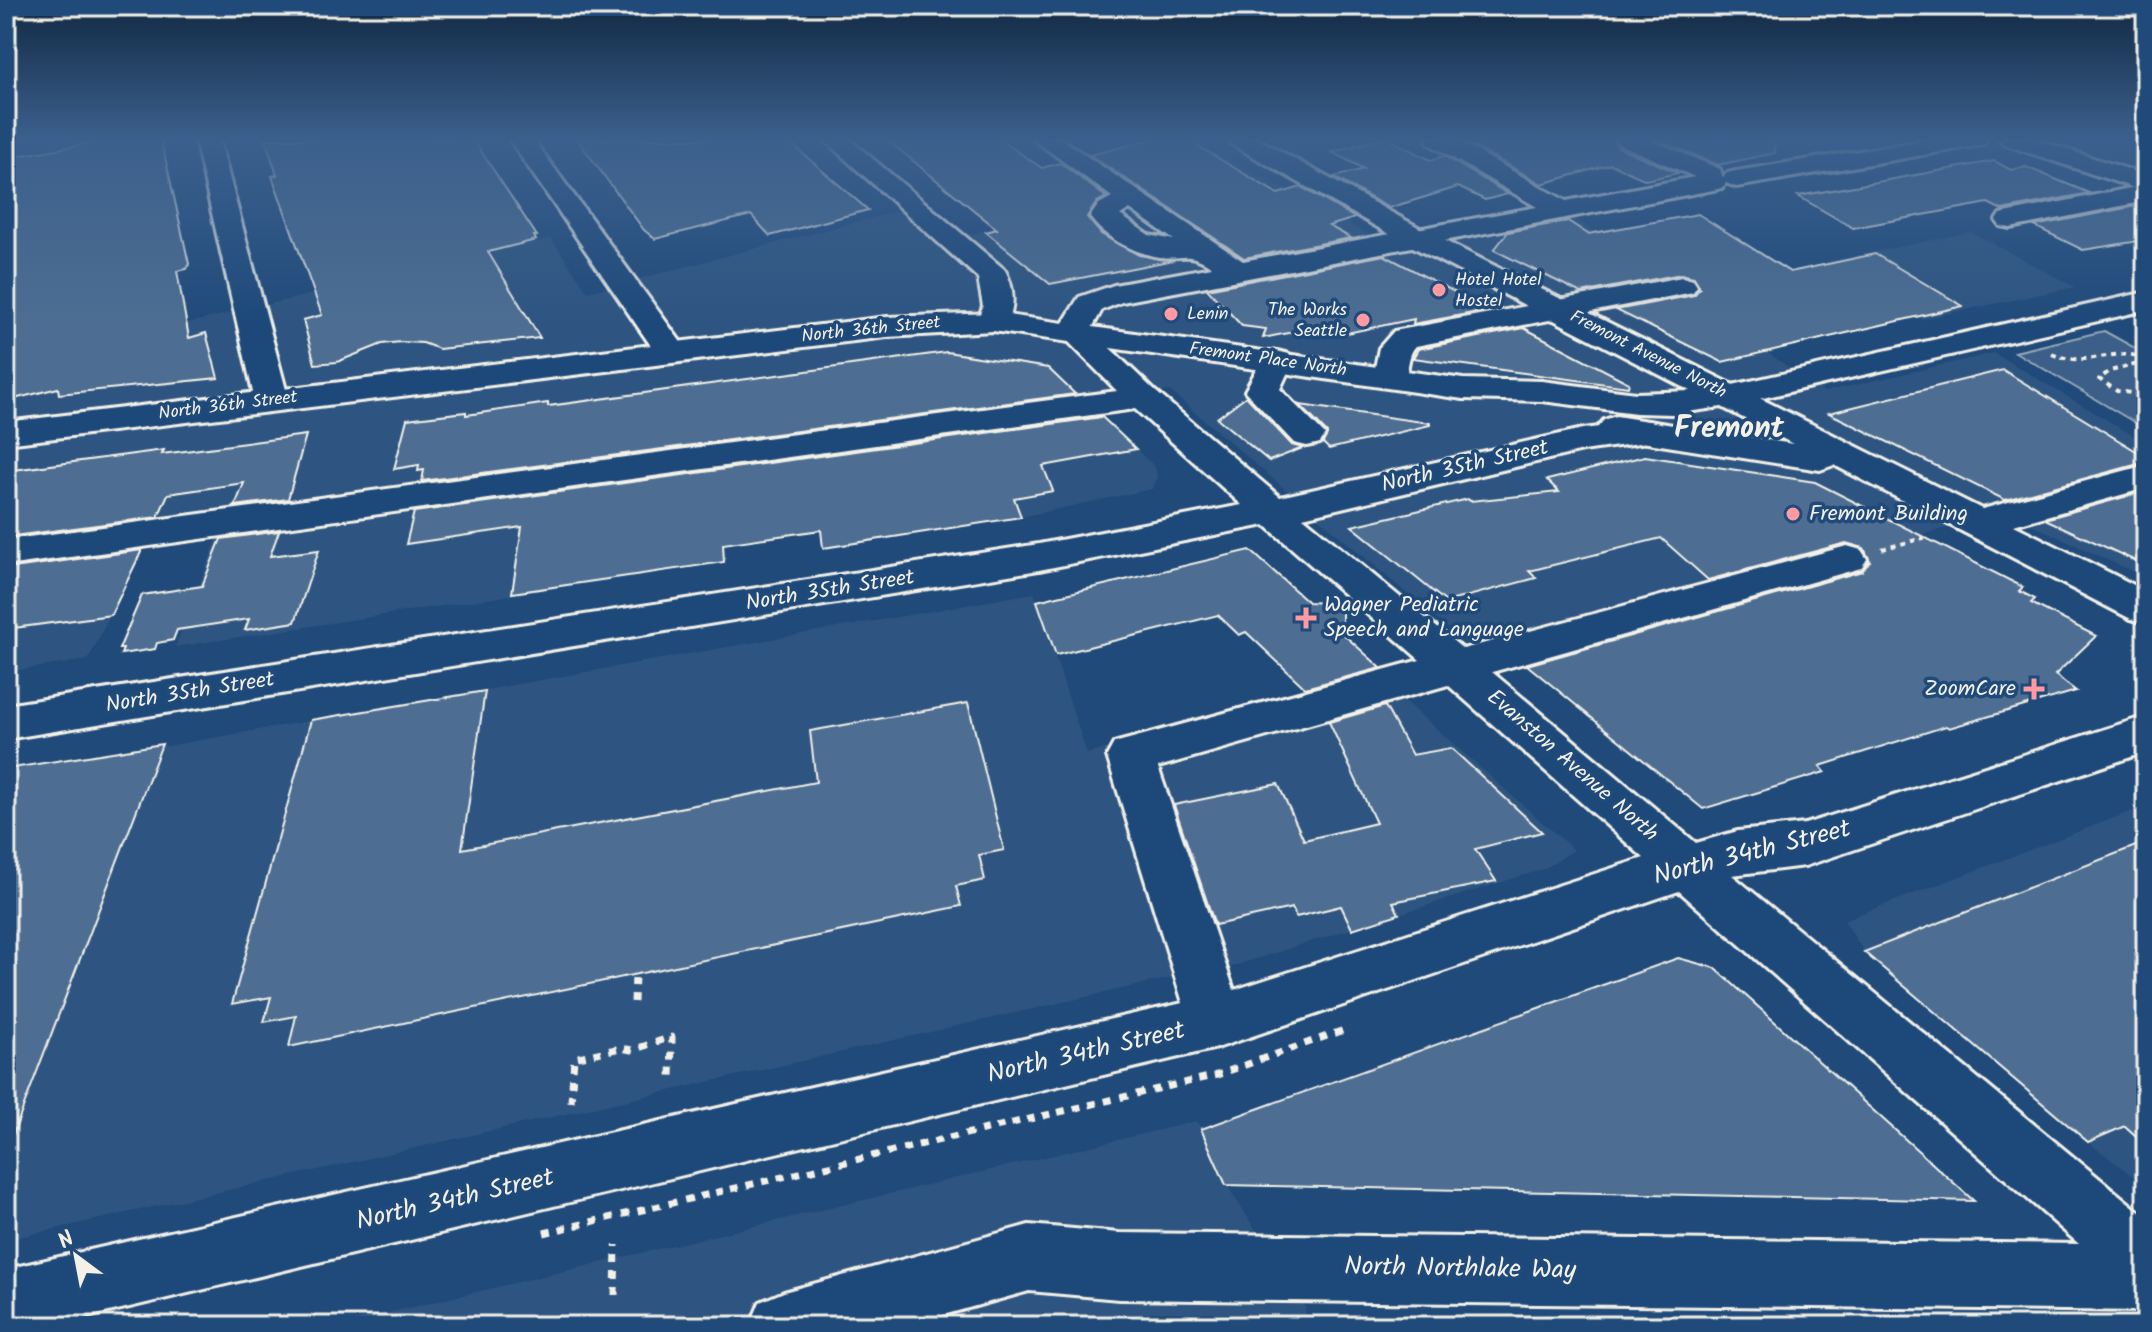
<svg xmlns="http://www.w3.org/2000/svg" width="2152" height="1332" font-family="Kalam,sans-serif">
<rect width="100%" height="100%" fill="#1f4a7a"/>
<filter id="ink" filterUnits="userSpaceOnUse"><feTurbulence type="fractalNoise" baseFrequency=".0125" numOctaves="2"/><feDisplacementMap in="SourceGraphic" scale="16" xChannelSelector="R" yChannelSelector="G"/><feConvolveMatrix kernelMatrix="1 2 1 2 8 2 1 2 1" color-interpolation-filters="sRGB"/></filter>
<g filter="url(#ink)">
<g fill="#2d5581">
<polygon points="1195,140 1400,252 1576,219 1824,392 1994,353 2146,443 2146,578 2005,512 1480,656 1170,391 6,548 6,358 133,336 551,238 588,292 914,207 953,239 1119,193 1085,169"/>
<polygon points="1971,232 2075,287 1922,319 1825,262"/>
<polygon points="1094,409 1155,467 1157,477 1152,489 1021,517 823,548 808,452"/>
<polygon points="720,464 726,562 175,647 219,534"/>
<polygon points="145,544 88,660 6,672 6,561"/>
<polygon points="1034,593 1087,754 1374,674 1574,850 1544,869 1217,971 1166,979 6,1240 6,769 162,744 167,746"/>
<polygon points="2146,806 2146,1186 2088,1142 1864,952 1844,920"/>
<polygon points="1678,958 1715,968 1974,1201 1227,1185 1305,1307 1307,1326 333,1326 1197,1121 1202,1128"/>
</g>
<polygon fill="#3a5f88" stroke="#97a8b8" stroke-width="2" points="2104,331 2146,354 2146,429 2015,352"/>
<g fill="#4d6e92" stroke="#f4f1e8" stroke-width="2">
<polygon points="113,139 161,139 189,264 187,269 177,271 189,338 206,333 218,378 59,394 58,388 6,401 6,158"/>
<polygon points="265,139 473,139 537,236 534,236 536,240 488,252 540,338 439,349 423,343 401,342 382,344 337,362 315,364 303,320 322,315 272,176 277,175"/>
<polygon points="577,139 786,139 868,210 770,236 751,215 655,239 644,230"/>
<polygon points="886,139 999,139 1042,168 1060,163 1106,197 1097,202 1087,217 1101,234 1139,255 1174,260 1050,284 986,232 997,229"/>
<polygon points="1153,139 1186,139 1278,194 1301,187 1355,218 1329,226 1351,238 1244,258 1090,155"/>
<polygon points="1378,139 1388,139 1431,160 1444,156 1508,194 1485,200 1458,187 1389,208 1334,177 1364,169 1332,152"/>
<polygon points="1499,139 1613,139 1618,147 1678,173 1646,180 1611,164 1542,184 1474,146"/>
<polygon points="1655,139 1774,139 1775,153 1718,165"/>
<polygon points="1994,161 2011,170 2026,167 2089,193 2002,210 1988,203 1853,228 1798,196"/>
<polygon points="2146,204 2146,240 2083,250 2034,226"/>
<polygon points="1698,214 1790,272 1875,254 1963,306 1722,362 1616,310 1694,295 1700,288 1694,277 1681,274 1581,293 1494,250 1508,232 1568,221 1588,234"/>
<polygon points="1384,255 1489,310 1413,324 1414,319 1333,336 1331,333 1315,336 1308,329 1263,338 1266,329 1242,326 1207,289"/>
<polygon points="1524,328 1629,383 1628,387 1413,358 1418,349"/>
<polygon points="947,352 1048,368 1075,394 422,481 424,470 418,471 419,465 394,469 407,419 466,412 466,415 548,403 548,406"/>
<polygon points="2003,370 2146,457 2146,462 2005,500 1829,413"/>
<polygon points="1246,396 1292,445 1303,448 1269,461 1217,418"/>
<polygon points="1300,405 1430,423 1430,425 1329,449 1323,443 1327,433"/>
<polygon points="1102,417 1136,449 1043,466 1053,491 1014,498 1021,517 823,548 821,530 723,544 724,562 512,593 522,527 406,544 414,512"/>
<polygon points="306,435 288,499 235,506 244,483 168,494 158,517 6,537 6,471 164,450 162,454"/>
<polygon points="1645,456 1815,482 2023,587 2019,591 2035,599 2031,603 2096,636 2055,675 2076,691 1949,728 1946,726 1820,766 1825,772 1703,809 1527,665 1862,571 1870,561 1864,548 1846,543 1708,580 1661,538 1529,571 1536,578 1446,602 1352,526 1468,499 1470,501 1559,492 1547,480"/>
<polygon points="2146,491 2146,566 2045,519"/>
<polygon points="279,531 270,556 319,550 295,622 245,630 249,619 177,630 173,640 157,643 155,649 121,654 123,649 119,649 142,595 202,586 221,539"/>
<polygon points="142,550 111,615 6,629 6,569"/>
<polygon points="1250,550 1308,602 1329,603 1342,612 1342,633 1381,668 1305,688 1246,632 1239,635 1218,615 1056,655 1037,601"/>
<polygon points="485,691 462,849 816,782 810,731 968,703 1004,850 979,855 985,880 956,886 961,906 289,1047 296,1016 264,1022 271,997 232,1004 311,720"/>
<polygon points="1385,706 1412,755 1451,748 1542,832 1475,849 1496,881 1393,902 1399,914 1352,929 1341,906 1296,917 1292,908 1215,925 1174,805 1278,784 1304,840 1376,823 1329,722"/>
<polygon points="162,744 9,1145 6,1145 6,769"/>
<polygon points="2146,842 2146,1145 2125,1126 2088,1142 1864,952"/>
<polygon points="1678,958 1715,968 1974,1201 1226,1185 1201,1129"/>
</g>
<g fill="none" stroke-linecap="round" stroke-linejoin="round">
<g stroke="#f4f1e8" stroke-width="6">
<g id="minor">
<polygon points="195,139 219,139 289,401 284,408 272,411 260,408 255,401"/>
<polygon points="509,139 533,139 688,352 684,359 672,362 660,359"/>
<path d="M823,139h26l155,130c11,17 12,43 0,60l-11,2 -11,-2 -5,-7 6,-16 -5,-28z"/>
<path d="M1033,139h28l182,122 294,-54 -108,-63 -3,-5h29l111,62 129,-24 -76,-33 -3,-5h32l72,30 3,9 4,-5 9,-2 197,-32h54l-3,5 -9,2 -239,41 -10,-4 -4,5 -9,2 -591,112 -20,8 -11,20 64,61 125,106 303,-68 65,-8 13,3 5,8 -5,8 -78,11 -280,66 160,132 384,-103 14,4 6,9 -6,9 -369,104 204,171 42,-12 67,-7 341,-108v36l-341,114 -73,9 414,342v94l-1027,-12 -90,-8 -125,35h-154l10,-24 24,-10 245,-67 90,8 960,11 -400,-353 -462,157 -1167,278h-44v-57l1177,-266 -76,-247 7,-13 306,-83 -155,-135 -226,45 -1033,169v-34l1033,-161 203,-39 -107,-96 -1129,157v-26l1111,-149 -59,-60 21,-34 35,-12 98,-18c-24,-17 -27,-7 -53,-10 -24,-4 -55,-19 -69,-40l9,-13 13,-7zM1130,209l44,31 -25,-5 -29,-20zM1448,685l196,173 -410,132 -76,-223z"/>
<polygon points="2146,185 2146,201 2010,228 2000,226 1996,220 2000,214 2010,212"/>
<path d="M1682,277l11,3 4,6 -4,6 -277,54c-10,10 -6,27 -14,39l-12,3 -12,-3 -5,-7 6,-30 15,-17z"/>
<polygon points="2146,292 2146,310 1728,406 1716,403 1711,396 1716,389 1728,386"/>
<polygon points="1277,351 1289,354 1293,361 1280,389 1325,435 1320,443 1307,446 1294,443 1245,391 1265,354"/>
<polygon points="2146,465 2146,488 1978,535 1964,532 1959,523 1964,514"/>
</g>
</g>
<g stroke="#f4f1e8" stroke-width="6">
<polygon id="major" points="1228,139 1258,139 1427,232 2146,591 2146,623 2131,619 1834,465 1820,470 1616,438 1604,434 1598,427 1604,420 1616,416 1793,444 1722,407 1673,414 1636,413 1542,401 1463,399 993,331 887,337 6,444 6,422 887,317 993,313 1463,379 1542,381 1636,393 1691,391 1407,244 1231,144"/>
</g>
<g stroke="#f4f1e8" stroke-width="6">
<polygon id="highway" points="2000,139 2035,139 2146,175 2146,192 2003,144"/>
</g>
<g stroke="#f4f1e8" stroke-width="4" stroke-dasharray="5 5" stroke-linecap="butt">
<path d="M2052,354c35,15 62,-9 94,5"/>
<polyline points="2146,362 2110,371 2099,379 2117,391 2146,395"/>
<polyline points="1882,549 1927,537"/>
</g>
<g stroke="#f4f1e8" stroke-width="7" stroke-dasharray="8 8" stroke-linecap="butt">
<polyline points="634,1002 635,975"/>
<polyline points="571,1102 574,1058 621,1048 632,1050 672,1037 671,1079"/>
<polyline points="544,1233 1217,1075 1344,1030"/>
<polyline points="615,1295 616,1245"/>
</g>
<use href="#minor" fill="#1f4a7a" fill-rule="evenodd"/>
<use href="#major" fill="#1f4a7a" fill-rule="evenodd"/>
<use href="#highway" fill="#1f4a7a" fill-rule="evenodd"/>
</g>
</g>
<linearGradient id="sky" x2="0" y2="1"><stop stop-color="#112943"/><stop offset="0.43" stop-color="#3c608d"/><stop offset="1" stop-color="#3c608d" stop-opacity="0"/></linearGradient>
<rect width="2152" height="325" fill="url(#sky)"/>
<g fill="#ff9aa2" stroke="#1f4a7a" stroke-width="3">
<circle cx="1439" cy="290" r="8"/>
<circle cx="1171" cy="314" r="8"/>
<circle cx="1363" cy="320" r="8"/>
<circle cx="1793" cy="514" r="8"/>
<path d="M1302 606h8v8h8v8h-8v8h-8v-8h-8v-8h8z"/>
<path d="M2030 677h8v8h8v8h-8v8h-8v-8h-8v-8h8z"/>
</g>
<g text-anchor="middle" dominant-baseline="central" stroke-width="7" stroke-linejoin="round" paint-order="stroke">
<g font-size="18" fill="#f4f1e8" stroke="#1f4a7a" text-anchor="start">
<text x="1455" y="280">Hotel Hotel<tspan x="1455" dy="21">Hostel</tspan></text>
<text x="1347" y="310" text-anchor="end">The Works<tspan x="1347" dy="21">Seattle</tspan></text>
<text x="1187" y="314">Lenin</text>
</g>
<g font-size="18" fill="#f4f1e8" stroke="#1f4a7a">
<text transform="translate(871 330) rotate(-6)">North 36th Street</text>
<text transform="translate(1648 355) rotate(27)">Fremont Avenue North</text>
<text transform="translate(1268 360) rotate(8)">Fremont Place North</text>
<text transform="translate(228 406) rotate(-7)">North 36th Street</text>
</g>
<g font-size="22" fill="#f4f1e8" stroke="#1f4a7a">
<text transform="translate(1465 467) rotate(-13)">North 35th Street</text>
<text transform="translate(830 591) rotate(-9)">North 35th Street</text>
<text transform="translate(190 693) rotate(-9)">North 35th Street</text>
<text transform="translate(1572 766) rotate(41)">Evanston Avenue North</text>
</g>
<g font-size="22" fill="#f4f1e8" stroke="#1f4a7a" text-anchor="start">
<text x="1809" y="514">Fremont Building</text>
<text x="1324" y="605">Wagner Pediatric<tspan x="1324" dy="25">Speech and Language</tspan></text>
<text x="2016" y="689" text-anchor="end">ZoomCare</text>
</g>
<g font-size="26" fill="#f4f1e8" stroke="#1f4a7a">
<text transform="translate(1752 853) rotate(-14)">North 34th Street</text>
<text transform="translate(1086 1053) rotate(-13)">North 34th Street</text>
<text transform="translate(455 1200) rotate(-13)">North 34th Street</text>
<text transform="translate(1460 1269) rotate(1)">North Northlake Way</text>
</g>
<g font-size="30" font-weight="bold" fill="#f4f1e8" stroke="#1f4a7a">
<text x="1729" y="429">Fremont</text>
</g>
</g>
<rect width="2152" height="1332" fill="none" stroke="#1f4a7a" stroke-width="32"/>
<rect x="16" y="16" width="2120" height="1300" fill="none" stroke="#f4f1e8" stroke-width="3" filter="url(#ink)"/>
<g transform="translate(76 1256) rotate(328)" stroke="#1f4a7a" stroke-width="6" paint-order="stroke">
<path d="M0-6L14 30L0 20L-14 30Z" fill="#f4f1e8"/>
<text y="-12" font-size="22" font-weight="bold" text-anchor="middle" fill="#f4f1e8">N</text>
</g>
</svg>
